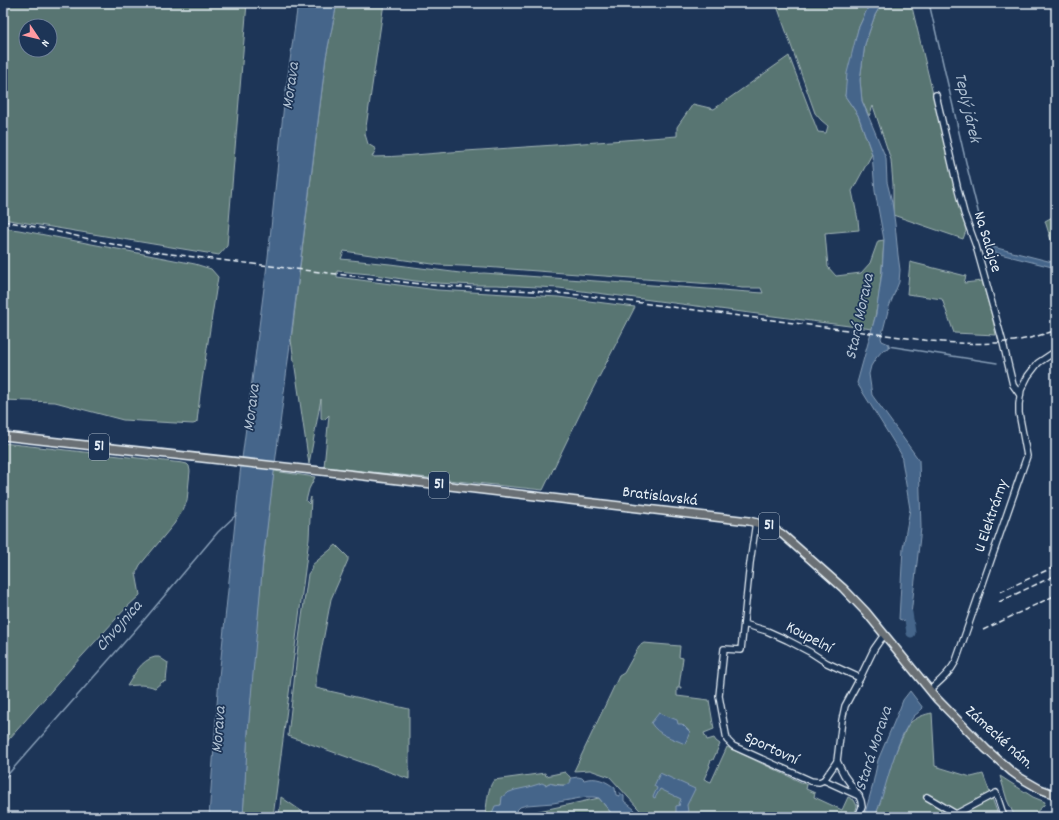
<svg xmlns="http://www.w3.org/2000/svg" width="1059" height="820" font-family="Dekko,sans-serif">
<rect width="100%" height="100%" fill="#1d3557"/>
<filter id="ink" filterUnits="userSpaceOnUse"><feTurbulence type="fractalNoise" baseFrequency=".025" numOctaves="2"/><feDisplacementMap in="SourceGraphic" scale="8" xChannelSelector="R" yChannelSelector="G"/><feConvolveMatrix kernelMatrix="1 2 1 2 8 2 1 2 1" color-interpolation-filters="sRGB"/></filter>
<g filter="url(#ink)">
<g fill="#587572" stroke="#a0b3b5" fill-rule="evenodd">
<path d="M3,3h244l-20,243 -8,9 -216,-36zM26,26h24v24h-24z"/>
<path d="M337,3h47l-19,131 3,10 8,5 -4,8c26,0 52,-3 79,-5 75,-5 150,-10 226,-16v-9l16,-23 21,5 75,-53 29,76 8,1 2,-7 -7,-6 -6,-7 -39,-110h94l-12,26 -13,67 13,19 14,39 -20,37 6,29 1,10 -34,3 3,34 8,9 25,-3 9,-10 8,-22 6,-1c-2,30 -4,60 -12,89l-313,-41 -63,-3h-20l-39,-2 -22,-2 -45,-7 -33,-3v6l100,13 121,7 77,10 -54,105 -38,78 -219,-23 5,-52 -5,5 -3,-2v-19l-12,65 -18,-124 35,-283zM344,251l95,14 45,2 241,18 17,3h19l2,5 -279,-20 -16,1 -78,-10 -49,-5z"/>
<polygon points="882,3 911,3 966,231 963,239 893,215 893,184 891,160 873,106 869,116 862,101 860,80 865,44 875,15"/>
<polygon points="1056,215 1056,256 1045,221"/>
<polygon points="3,228 19,230 195,264 211,269 218,277 200,394 197,422 196,423 193,424 123,420 55,402 3,400"/>
<polygon points="910,262 966,276 964,283 982,281 992,316 996,335 954,333 942,299 907,294"/>
<polygon points="3,443 183,463 187,464 189,466 190,471 187,501 183,510 174,524 140,565 136,573 140,595 126,608 72,667 3,746"/>
<path d="M274,471l41,6 -6,12 -3,12 3,3 2,-7 -2,42 -36,278h-30c4,-85 11,-170 20,-255 3,-30 7,-61 11,-91z"/>
<polygon points="336,545 348,557 348,560 331,599 316,678 316,688 409,709 409,779 288,736 298,646 308,574 311,570 312,565"/>
<polygon points="644,643 680,646 679,657 683,658 679,687 681,687 681,688 677,688 677,696 709,700 714,729 704,733 707,740 714,738 716,741 720,744 713,760 711,760 709,765 710,766 704,779 711,782 727,747 807,785 806,789 815,793 814,797 842,810 848,797 854,800 857,806 854,817 646,817 610,777 590,770 574,771 619,676 624,673 639,646"/>
<path d="M155,657h4l9,6 -2,18 -4,1 -7,6c-8,-4 -19,-3 -28,-2 7,-11 14,-26 28,-29z"/>
<path d="M932,713l3,53 36,11 12,-3 16,43h-124c10,-28 15,-57 29,-83 1,-3 3,-9 6,-11 5,-5 15,-9 22,-10z"/>
<path d="M565,772c4,4 8,6 5,12 -4,2 -4,1 -9,1 -5,-1 -5,0 -12,-2l-3,2c-10,-4 -36,13 -45,19 -3,3 -6,6 -9,9l1,4h-8c2,-11 2,-29 9,-37l51,-7 1,3z"/>
<polygon points="1000,776 1033,797 1045,802 1044,805 1031,817 1015,817 1007,800"/>
<polygon points="281,797 310,817 279,817"/>
<polygon points="599,798 614,817 525,817 525,814"/>
</g>
<g fill="#45658a" stroke="#869db6">
<polygon points="298,3 337,3 326,57 263,560 248,731 243,817 209,817 219,677 240,474 268,257 284,104"/>
<polygon points="870,3 882,3 875,15 865,44 860,80 862,101 886,158 887,182 892,202 895,224 898,255 900,270 899,282 889,307 881,338 882,341 889,344 888,348 883,350 876,358 871,366 869,374 872,395 919,460 921,528 910,623 899,619 903,548 910,509 901,454 857,383 876,314 882,272 884,240 875,191 872,154 858,115 845,96 847,73 858,29"/>
<polygon points="989,246 1056,263 1056,268 988,251"/>
<path d="M910,691l13,17c-3,3 -6,6 -9,8 -4,5 -7,11 -10,16 -13,27 -18,57 -29,85h-11l8,-29 6,-28 22,-52 3,-8z"/>
<path d="M659,713l18,7 1,4h4l8,8 -5,12c-13,-6 -27,-9 -34,-21z"/>
<polygon points="660,773 695,789 687,805 688,812 676,813 676,806 680,805 679,804 681,799 660,789 655,798 653,797 657,788 654,786"/>
<path d="M578,777l4,1 2,2c12,-4 22,1 31,8l1,7 4,1 -1,-4 5,4v5l10,8 5,8h-24l-12,-14 -4,-5 -5,-1h-8l-33,6 -26,2 -7,2 -4,4 -2,6h-21l-1,-4 3,-7 6,-1 1,-8 5,-4 8,-3 14,-3 13,-4 4,2 3,-2c7,2 23,6 22,-5z"/>
</g>
<g fill="none" stroke-linecap="round" stroke-linejoin="round">
<g stroke="#869db6" stroke-width="1.5">
<polyline points="929,3 968,171 980,219"/>
<polyline points="888,346 997,363"/>
<polyline points="3,780 144,620 218,532 237,514"/>
</g>
<polyline stroke="#45658a" stroke-width="9" points="908,613 911,633"/>
<g stroke="#e8f1f8" stroke-width="8">
<g id="minor">
<polyline points="936,95 958,190 964,213 976,246 1003,343 1013,385 1020,395"/>
<polyline points="756,522 750,563 741,650 724,649 719,696 727,740 733,746 811,781 819,782 824,780"/>
<polyline points="744,624 767,631 787,640 810,652 827,663 860,678"/>
<path d="M930,690c9,-8 20,-17 26,-29l71,-205 -8,-43v-9l2,-14 7,-14 10,-13 18,-12"/>
<polyline points="824,780 859,796"/>
<polyline points="824,780 837,761"/>
<polyline points="927,797 956,814"/>
<polyline points="858,817 862,807 861,801 859,796 844,775 837,761 842,720 845,706 860,678 874,649 881,639 885,635"/>
<polyline points="954,817 956,814 996,793 1004,817"/>
</g>
</g>
<g stroke="#e8f1f8" stroke-width="10">
<polyline id="major" points="3,436 330,472 749,521 768,526 782,534 843,588 866,612 937,699 986,749 1012,772 1019,777 1040,789 1056,795"/>
</g>
<use href="#minor" stroke="#1d3557" stroke-width="5.5"/>
<use href="#major" stroke="#6a7074" stroke-width="7"/>
<g stroke="#e8f1f8" stroke-width="1.5" stroke-dasharray="6 3" stroke-linecap="butt">
<path d="M3,221c51,8 100,23 151,31l274,33 105,6 48,4 350,46c44,4 83,5 125,-11"/>
<polyline points="1000,592 1056,566"/>
<polyline points="999,602 1056,575"/>
<polyline points="983,630 1056,595"/>
</g>
</g>
</g>
<g text-anchor="middle" dominant-baseline="central" stroke-width="3.5" stroke-linejoin="round" paint-order="stroke">
<g fill="#1d3557" stroke="#abb9c8" stroke-width="1">
<rect x="89" y="434" width="20" height="26" rx="3"/>
<rect x="429" y="472" width="20" height="26" rx="3"/>
<rect x="759" y="513" width="20" height="26" rx="3"/>
</g>
<g font-size="15" font-weight="bold" fill="#e8f1f8">
<text x="99" y="447">51</text>
<text x="439" y="485">51</text>
<text x="769" y="526">51</text>
</g>
<g font-size="16" fill="#e8f1f8" stroke="#1d3557">
<text transform="translate(987 242) rotate(73)">Na Salajce</text>
<text transform="translate(660 497) rotate(7)">Bratislavská</text>
<text transform="translate(992 516) rotate(-71)">U Elektrárny</text>
<text transform="translate(809 638) rotate(28)">Koupelní</text>
<text transform="translate(999 738) rotate(42)">Zámecké nám.</text>
<text transform="translate(771 749) rotate(25)">Sportovní</text>
</g>
<g font-size="17" font-style="italic" fill="#afc0d2" stroke="#1d3557">
<text transform="translate(292 86) rotate(-82)">Morava</text>
<text transform="translate(966 108) rotate(77)">Teplý járek</text>
<text transform="translate(861 317) rotate(-78)">Stará Morava</text>
<text transform="translate(253 408) rotate(-83)">Morava</text>
<text transform="translate(120 627) rotate(-49)">Chvojnica</text>
<text transform="translate(220 730) rotate(-86)">Morava</text>
<text transform="translate(875 749) rotate(-72)">Stará Morava</text>
</g>
</g>
<rect width="1059" height="820" fill="none" stroke="#1d3557" stroke-width="16"/>
<rect x="8" y="8" width="1043" height="804" fill="none" stroke="#e8f1f8" stroke-width="1.5" filter="url(#ink)"/>
<g transform="translate(38 38) rotate(125)"><circle r="19" fill="#1d3557" stroke="#6e8097"/>
<path d="M0-3L7 15L0 10L-7 15Z" fill="#ff9aa2"/>
<text y="-6" font-size="11" font-weight="bold" text-anchor="middle" fill="#e8f1f8">N</text>
</g>
</svg>
